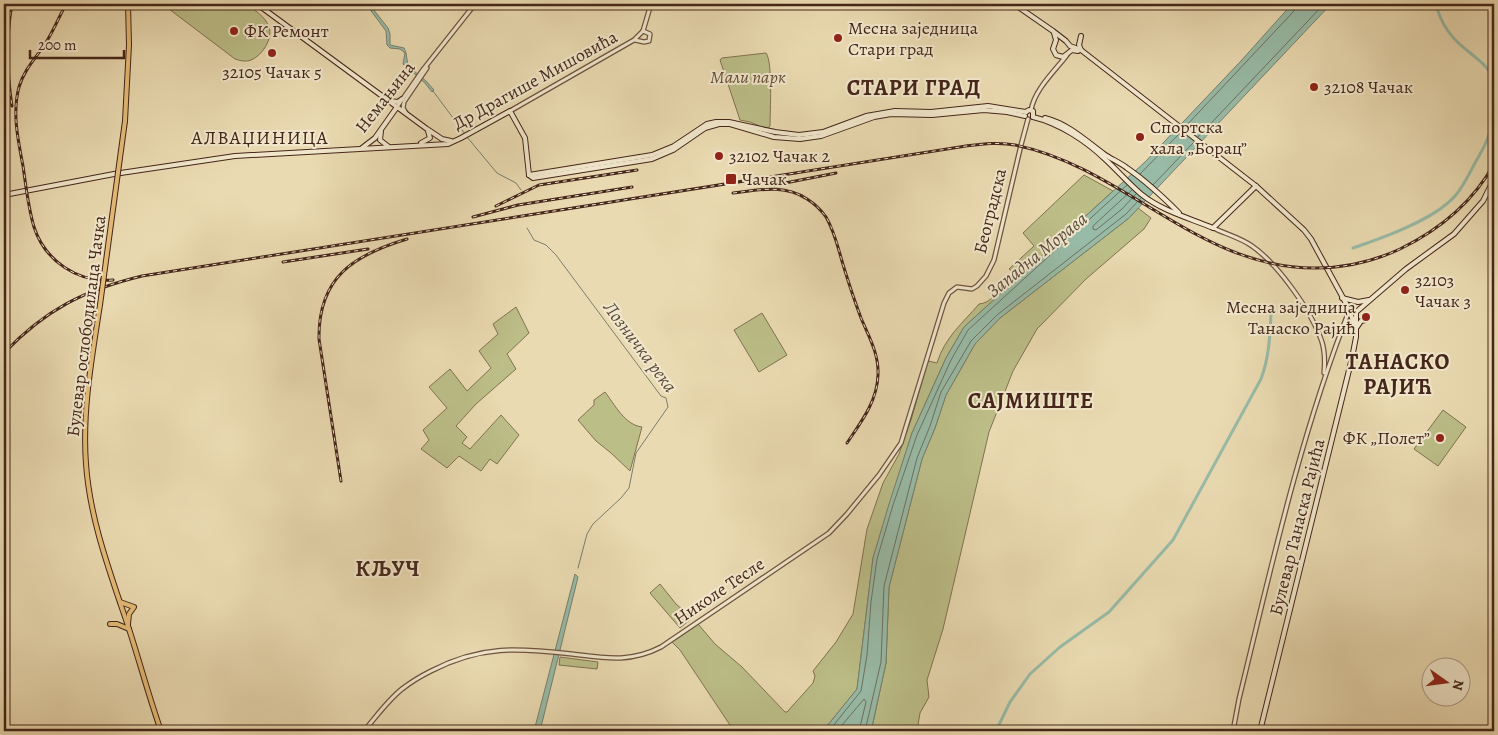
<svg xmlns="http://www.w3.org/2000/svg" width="1498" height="735" font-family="Alegreya,serif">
<rect width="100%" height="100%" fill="#eadab1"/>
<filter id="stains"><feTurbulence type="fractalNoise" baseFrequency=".004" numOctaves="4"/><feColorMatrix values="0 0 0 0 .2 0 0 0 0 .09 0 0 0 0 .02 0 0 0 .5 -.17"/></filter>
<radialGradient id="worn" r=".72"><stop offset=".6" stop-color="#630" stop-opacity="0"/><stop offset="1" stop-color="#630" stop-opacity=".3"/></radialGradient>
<g fill="#bcbe88" stroke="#807251">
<path d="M174,4h73c7,6 19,13 22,23 4,11 -6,28 -18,33 -5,2 -10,1 -16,-1l-66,-50z"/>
<path d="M766,53c7,9 4,59 4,73l-3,3 -17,-7 -10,-2 -20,-60 2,-2z"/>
<path d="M1084,175l29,16 -149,136 -18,31 -34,75 -39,125 -16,131 -34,42h-89l-54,-81 -8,-8 26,-18 17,20 27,23 43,45h2l26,-29 2,-7 -2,-5 23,-29 17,-28 14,-85 16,-46 16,-29 12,-34 17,-59 9,2c8,-26 25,-39 42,-59 12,-1 18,-11 22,-22 6,-3 11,-2 13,-9l-5,-4 25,-23 -11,-13z"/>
<polygon points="1138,208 1151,218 1144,229 1086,279 1037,329 1013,371 989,432 943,629 927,680 929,697 920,713 917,731 869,731 872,727 886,663 889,587 922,459 935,428 946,395 975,344 1000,318 1129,218"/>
<polygon points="516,307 529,333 507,354 516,369 476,404 456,426 467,437 462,443 470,449 501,415 519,435 497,464 490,459 481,471 459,456 447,468 421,449 429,440 423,430 447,408 429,387 450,369 467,391 491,368 479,351 498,334 493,324"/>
<polygon points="762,313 787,355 759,372 734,330"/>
<path d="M605,392c10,13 20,33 37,35l-12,44 -19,-18 -15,-12 -18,-21 16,-15v-5z"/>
<polygon points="1443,410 1466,427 1438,466 1414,449"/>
<polygon points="660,584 676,604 692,618 680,628 650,593"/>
<polygon points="560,657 598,662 597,669 559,665"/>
</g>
<g fill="#98bba7" stroke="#777f6f">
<polygon points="366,4 369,4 388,28 390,34 390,45 404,48 406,53 408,66 426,81 434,90 432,92 425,83 403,64 405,53 400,49 390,48 387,45 386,31"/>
<polygon points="1292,4 1331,4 1129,218 1000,318 975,344 946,395 935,428 922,459 889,587 886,663 872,727 869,731 823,731 857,689 873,558 889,504 912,433 946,358 964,327 1145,162 1240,62"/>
<polygon points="575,574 578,577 540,731 534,731"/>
</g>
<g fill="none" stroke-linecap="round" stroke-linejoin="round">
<g stroke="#6e7060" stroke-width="1">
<polyline points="1185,127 1294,11 1296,4"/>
<polyline points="1198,137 1324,4"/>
<polyline points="1140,174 1181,132"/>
<polyline points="1153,185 1194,142"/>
<polyline points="1132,190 1093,226 1093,229 1096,230 1122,209 1136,194"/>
<polyline points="829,731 861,691 867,655 871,602 877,559 893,505 917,435 951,360 968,330 1127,185"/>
<polyline points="837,731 864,699 866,702 859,731"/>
<polyline points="865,731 881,662 884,586 917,458 930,426 941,392 971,341 997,315 1126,214 1141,198"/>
</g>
<g stroke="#777f6f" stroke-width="1">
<polyline points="433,91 465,134"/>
<polyline points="467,137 497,173 516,183 521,190"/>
<polyline points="527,228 534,240 546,245 556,255 661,396 666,398 668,407 636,453 629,488 621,498 593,524 587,534 578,568"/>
</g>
<g stroke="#98bba7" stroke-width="3">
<path d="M1436,4c5,21 16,35 33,48 7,6 15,11 20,19 5,9 5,18 5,27"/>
<path d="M1353,248c30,-10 81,-28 102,-52 8,-9 14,-22 20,-33 11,-19 17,-30 19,-53"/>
<path d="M996,731l14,-29 20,-28 30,-27 49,-35 64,-72 88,-161c8,-21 9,-43 10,-66"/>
</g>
<g stroke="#6e5340" stroke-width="5.5">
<g id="tertiary">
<polyline points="643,31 651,4"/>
<polyline points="635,40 644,42 649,41 650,34 643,31"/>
<polyline points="397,107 422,71 475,4"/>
<path d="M1031,110c4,-21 23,-38 36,-55"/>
<polyline points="510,111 634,40 643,31"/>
<polyline points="406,113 403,108 404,102 427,68"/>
<path d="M1213,228c13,6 28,10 39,18 26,18 60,66 70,96 3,10 3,20 2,31"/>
<path d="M364,731c12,-14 23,-30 38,-42 9,-7 19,-13 29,-18 50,-26 87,-23 141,-17 33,4 58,9 89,-7l168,-114 18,-19 32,-39 22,-32 43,-140 5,-10 8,-6 15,2 5,-3 9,-10 8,-16 27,-115 7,-26"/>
<path d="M1233,731l6,-32c32,-131 61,-263 110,-388"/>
</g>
</g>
<g stroke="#45261a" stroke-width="6">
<g id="secondary">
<polyline points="257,4 427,129 442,139 451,141"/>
<polyline points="1014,4 1053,31 1066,41 1070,46 1081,50 1256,186 1304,230 1311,239 1348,307 1356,329"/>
<polyline points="1054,33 1056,40 1053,49 1056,55 1063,57 1072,50 1078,51"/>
<polyline points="1081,36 1079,45 1081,50"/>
<polyline points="390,101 398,102 402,99"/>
<polyline points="1026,112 1029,110 1033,111 1033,117"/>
<path d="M1033,117c26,6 53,24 72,42 12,11 23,24 36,35 21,17 48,24 72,34l43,-42"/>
<path d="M1045,118c23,6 40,22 59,36 7,5 15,8 23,14 19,13 36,29 52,45"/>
<polyline points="381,131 380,140 389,147"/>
<polyline points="421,143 430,138 428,131"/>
<polyline points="362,148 375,138 397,107"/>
<polyline points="529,175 533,178 652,159 673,150 705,128 719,124 730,124 774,137 800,139 821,136 874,117 891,114 932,115 984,110 1007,112 1025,116"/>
<polyline points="529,175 652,155 674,146 707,124 716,122 729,122 775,132 799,135 823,132 866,116 895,111 931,112 988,106 1026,112"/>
<polyline points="4,195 114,174 235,156 448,144 461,138 510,111 525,138 529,175"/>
<polyline points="1342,298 1358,302 1369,300"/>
<polyline points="1355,313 1406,269 1454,234 1483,201 1494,179"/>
<polyline points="1357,327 1361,321 1365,320"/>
<polyline points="1260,731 1352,358 1356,337 1356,313"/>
</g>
</g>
<g stroke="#45261a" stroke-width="6">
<g id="primary">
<polyline points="125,121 129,45 128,4"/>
<path d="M100,305c-8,52 -18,106 -14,159 4,57 25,111 43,165 11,34 20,68 32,102"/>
<polyline points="120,602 134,607 129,614 128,624"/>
<polyline points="110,624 117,624 129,629"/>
</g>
</g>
<use href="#tertiary" stroke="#f1e7cc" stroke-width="3"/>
<use href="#secondary" stroke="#f1e7cc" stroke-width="4"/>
<use href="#primary" stroke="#e5bd78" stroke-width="4"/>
<g stroke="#45261a" stroke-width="3">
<g id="rail">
<path d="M12,4c-6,33 -5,69 0,102"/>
<path d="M66,4c-7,13 -13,28 -21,40 -10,15 -21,26 -26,43 -7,26 -1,53 4,79 3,20 5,41 11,61 11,34 44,56 79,53"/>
<polyline points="775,185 836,173"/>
<path d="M733,193c26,-3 51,-9 74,6 8,5 14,11 19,18 10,17 13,36 19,54 5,16 10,31 16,47 8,19 18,36 17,57 -1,27 -17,47 -31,68"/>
<polyline points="496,206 539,185 637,170"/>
<polyline points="473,217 518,205 632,187"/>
<polyline points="283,262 368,249"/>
<path d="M4,353c41,-43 80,-63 138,-77l824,-130c17,-2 33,-4 49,-1 109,22 184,124 301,123 29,0 58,-7 84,-19 39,-19 73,-47 94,-85"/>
<path d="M341,481l-22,-142c-1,-62 35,-84 88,-100"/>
</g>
</g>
<use href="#rail" stroke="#f1e7cc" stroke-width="1" stroke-dasharray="4" stroke-linecap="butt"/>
<g stroke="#45261a" stroke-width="6" stroke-linecap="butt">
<polyline id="primary-bridge" points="100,305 125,121"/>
</g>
<use href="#primary-bridge" stroke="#e5bd78" stroke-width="4"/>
</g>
<g fill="#8f2418" stroke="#f1e7cc" stroke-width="2">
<circle cx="234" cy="31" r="5"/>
<circle cx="838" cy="38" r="5"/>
<circle cx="272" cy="53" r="5"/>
<circle cx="1314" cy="87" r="5"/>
<circle cx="1140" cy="137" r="5"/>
<circle cx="719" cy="156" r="5"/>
<rect x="725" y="173" width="12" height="12" rx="2.5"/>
<circle cx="1405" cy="290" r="5"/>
<circle cx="1366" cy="317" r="5"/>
<circle cx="1440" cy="438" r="5"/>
</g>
<g text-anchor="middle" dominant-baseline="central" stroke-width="4" stroke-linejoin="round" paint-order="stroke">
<g font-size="18" fill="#45261a" stroke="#f1e7cc" text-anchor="start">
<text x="848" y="28">Месна заједница<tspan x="848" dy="21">Стари град</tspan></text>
<text x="244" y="31">ФК Ремонт</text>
<text x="272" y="72" text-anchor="middle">32105 Чачак 5</text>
<text x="1324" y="87">32108 Чачак</text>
<text x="1150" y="127">Спортска<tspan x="1150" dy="21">хала „Борац”</tspan></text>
<text x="729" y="156">32102 Чачак 2</text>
<text x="742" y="179">Чачак</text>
<text x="1415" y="280">32103<tspan x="1415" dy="21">Чачак 3</tspan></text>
<text x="1356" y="307" text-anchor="end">Месна заједница<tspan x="1356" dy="21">Танаско Рајић</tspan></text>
<text x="1430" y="438" text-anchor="end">ФК „Полет”</text>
</g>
<g font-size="18" font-style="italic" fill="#634c36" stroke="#f1e7cc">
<text x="748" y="77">Мали парк</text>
</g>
<g font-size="18" fill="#45261a" stroke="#f1e7cc">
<text transform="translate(535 80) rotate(-29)">Др Драгише Мишовића</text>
<text transform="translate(385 97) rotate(-52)">Немањина</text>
<text transform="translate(990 211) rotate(-76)">Београдска</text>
<text transform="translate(86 326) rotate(-83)">Булевар ослободилаца Чачка</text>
<text transform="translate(1297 527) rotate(-76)">Булевар Танаска Рајића</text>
<text transform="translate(719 591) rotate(-34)">Николе Тесле</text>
</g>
<g font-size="19" letter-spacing="1" fill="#45261a" stroke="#f1e7cc">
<text x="260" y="138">АЛВАЏИНИЦА</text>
</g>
<g font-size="19" font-style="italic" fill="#5a4b3d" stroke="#f1e7cc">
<text transform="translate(1037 255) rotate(-39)">Западна Морава</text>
<text transform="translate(640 347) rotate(53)">Лозничка река</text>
</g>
<g font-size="22" font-weight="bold" letter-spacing="1" fill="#45261a" stroke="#f1e7cc">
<text x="914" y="88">СТАРИ ГРАД</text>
<text x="1398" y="362">ТАНАСКО<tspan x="1398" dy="25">РАЈИЋ</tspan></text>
<text x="1031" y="401">САЈМИШТЕ</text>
<text x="388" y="569">КЉУЧ</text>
</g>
</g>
<rect width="1498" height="735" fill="none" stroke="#eadab1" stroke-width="20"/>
<rect x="5" y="5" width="1488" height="725" fill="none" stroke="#45261a" stroke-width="2.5"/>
<rect x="10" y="10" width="1478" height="715" fill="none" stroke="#45261a"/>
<g transform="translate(1446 682) rotate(104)"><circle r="24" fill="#f1e7cc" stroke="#ac9a85"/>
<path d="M0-4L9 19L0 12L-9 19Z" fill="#8f2418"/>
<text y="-8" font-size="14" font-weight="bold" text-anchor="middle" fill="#45261a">N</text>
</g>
<path d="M30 50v8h94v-8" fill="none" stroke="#45261a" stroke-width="2.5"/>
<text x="38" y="50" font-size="15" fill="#45261a" stroke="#f1e7cc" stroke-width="4" paint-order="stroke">200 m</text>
<rect width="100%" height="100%" filter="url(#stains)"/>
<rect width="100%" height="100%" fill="url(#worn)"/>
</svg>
